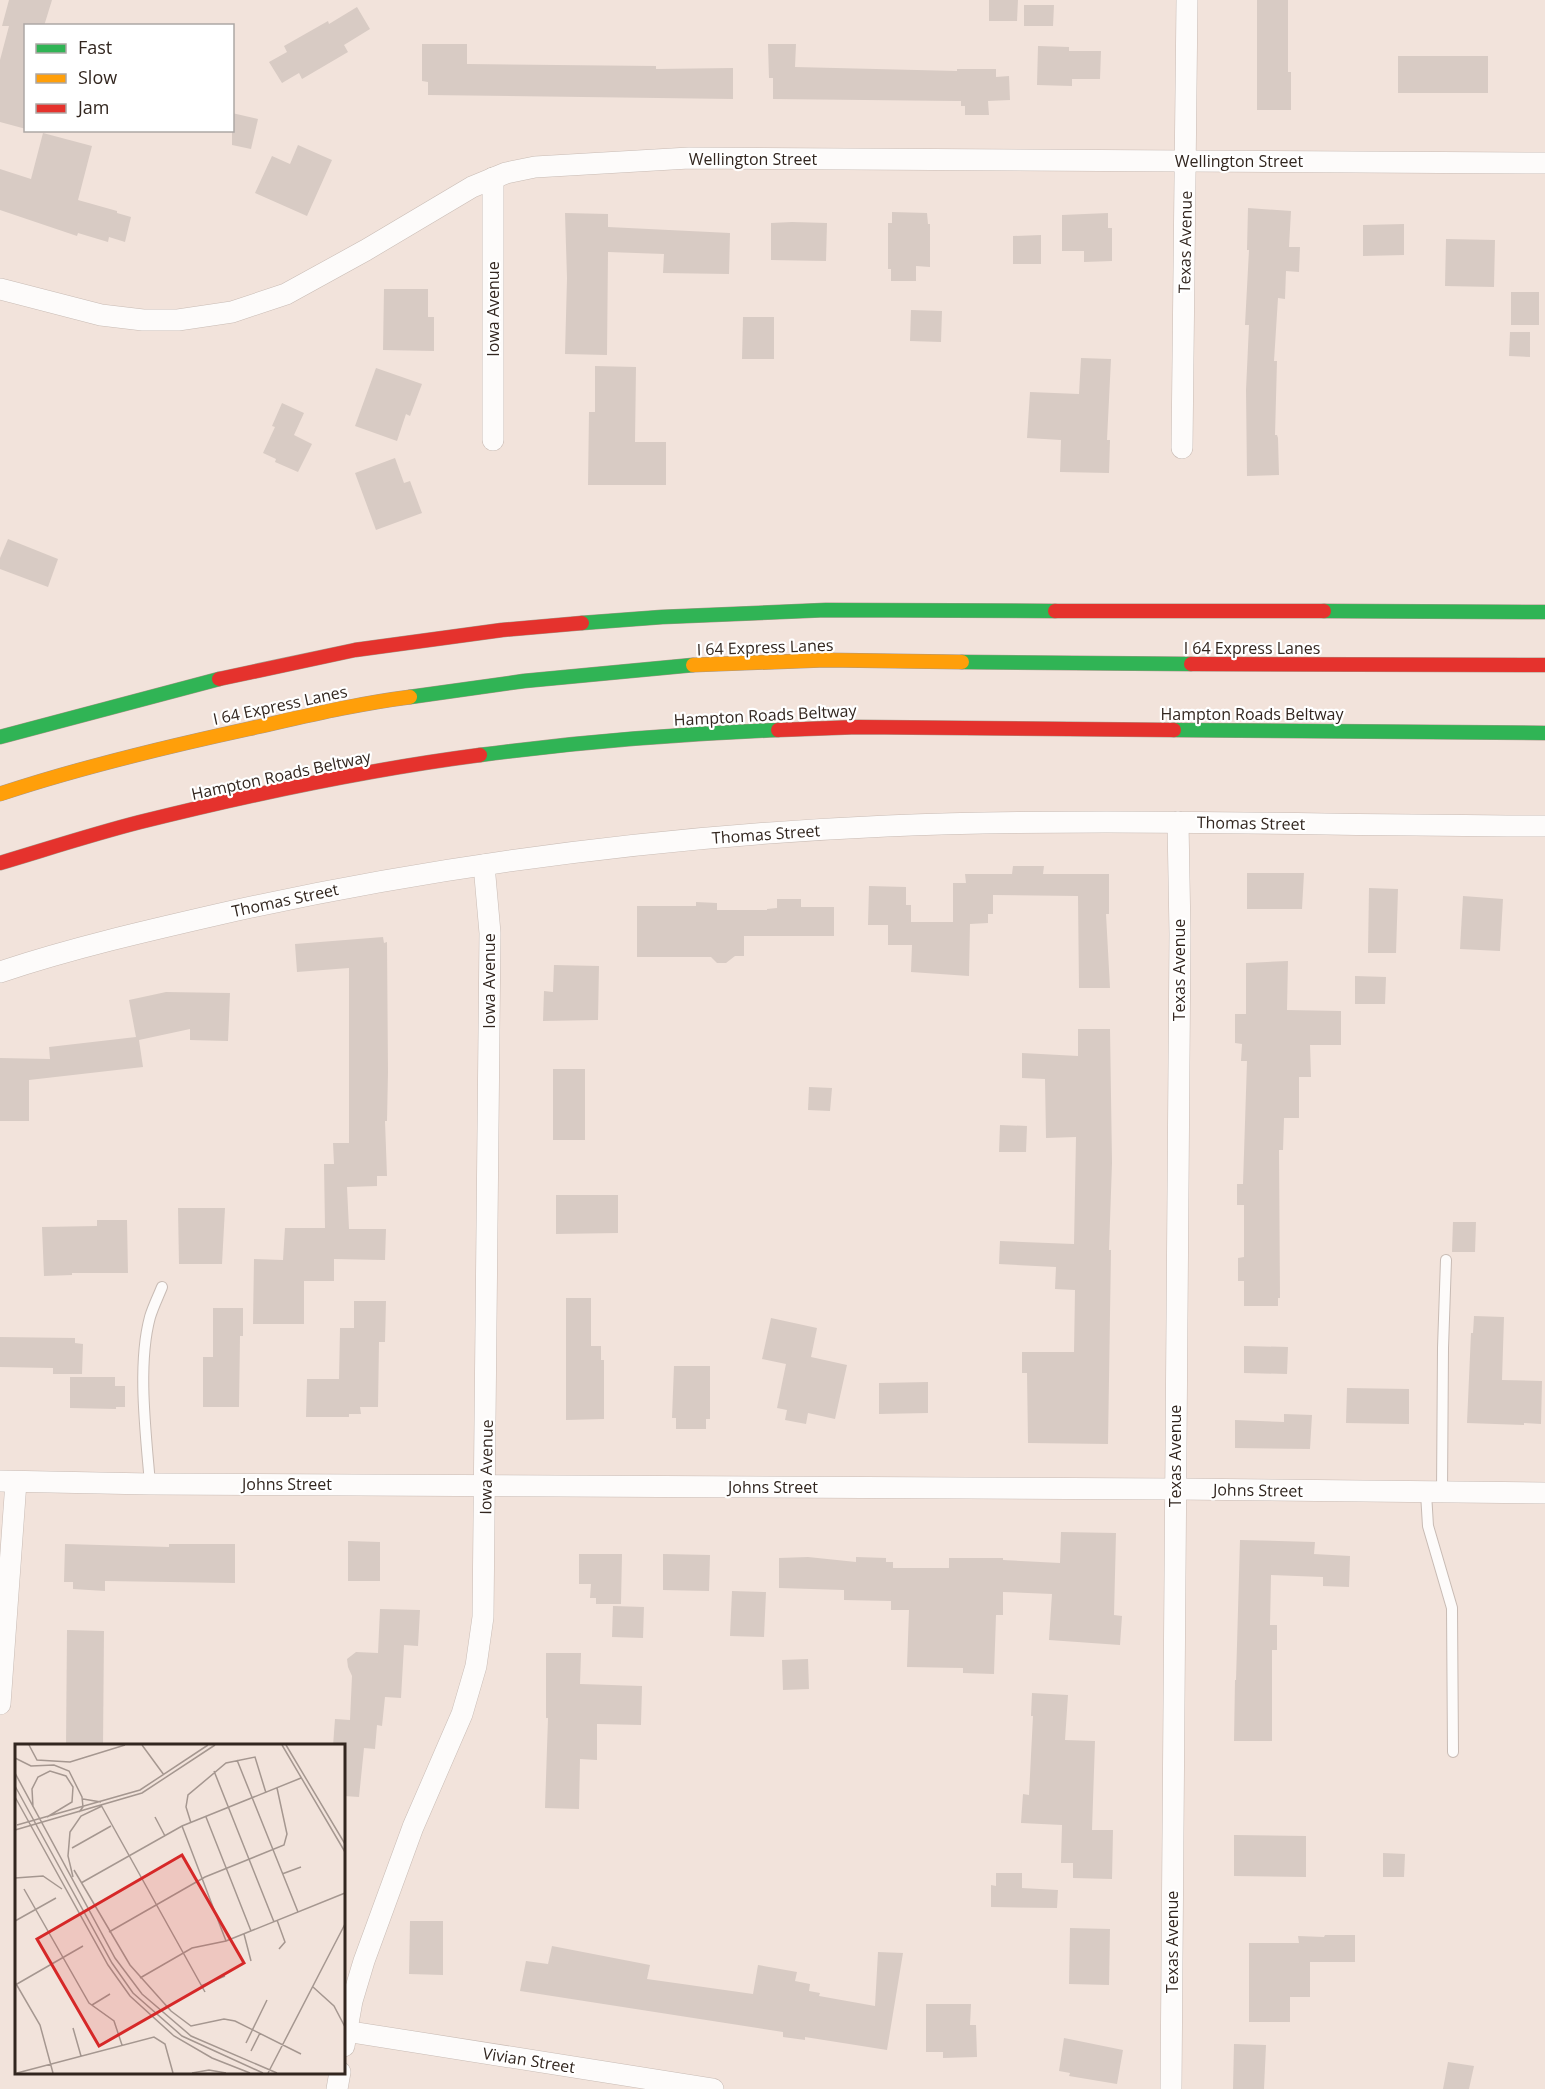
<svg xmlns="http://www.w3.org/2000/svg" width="1545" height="2089" font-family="'Open Sans',sans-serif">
<rect width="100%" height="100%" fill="#f2e3db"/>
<g fill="#d8cbc4">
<polygon points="9,0 52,0 44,26 26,26 26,129 0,122 0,60 9,26 2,26"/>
<polygon points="989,0 1018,0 1017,21 989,21"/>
<polygon points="1257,0 1288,0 1288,72 1291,72 1291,110 1257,110"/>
<polygon points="1024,5 1054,5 1053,26 1024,26"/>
<polygon points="357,7 370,29 344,45 348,52 302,79 299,73 282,83 269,62 287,52 284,46 328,21 329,24"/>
<polygon points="422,44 467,44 467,64 656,66 656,69 733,68 733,99 428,95 428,82 422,81"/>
<polygon points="768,44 796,44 795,67 957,71 957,69 996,69 996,77 1009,76 1010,100 988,101 989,115 965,115 965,106 961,106 961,101 957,101 773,99 773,78 769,78"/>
<polygon points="1038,46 1069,47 1069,51 1101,51 1100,79 1072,79 1072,86 1037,85"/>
<rect x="1398" y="56" width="90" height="37"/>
<polygon points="232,113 258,119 251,149 232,145"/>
<polygon points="43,133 92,146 78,200 117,211 117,213 131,217 125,242 109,237 108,242 78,233 77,236 0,210 0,169 31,179"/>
<polygon points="298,145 332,160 307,216 255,193 272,156 290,164"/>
<polygon points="1248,208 1291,211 1289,247 1300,247 1299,272 1286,271 1285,299 1278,298 1274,361 1277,361 1275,435 1277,435 1278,438 1279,475 1247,476 1246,390 1249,325 1245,325 1249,250 1247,250"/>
<polygon points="892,212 927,213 928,224 930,224 930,267 916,266 916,281 891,281 891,269 888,269 888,223 892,223"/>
<polygon points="565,213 608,214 608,227 730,233 729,274 663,273 664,254 608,252 607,355 565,354 567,278"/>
<polygon points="1108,213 1108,228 1112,228 1112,261 1084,262 1084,251 1062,251 1062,215"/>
<polygon points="792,222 827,223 826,261 771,260 771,223"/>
<polygon points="1404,224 1404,255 1363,256 1363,225"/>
<polygon points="1041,235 1041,264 1013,264 1013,236"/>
<polygon points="1446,239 1495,240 1494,287 1445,286"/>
<polygon points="384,289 428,289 428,317 434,317 434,351 383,350"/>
<rect x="1511" y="292" width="28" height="33"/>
<polygon points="911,310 942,311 941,342 910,341"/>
<polygon points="743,317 774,317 774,359 742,359"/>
<polygon points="1510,332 1530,332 1530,357 1509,356"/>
<polygon points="1081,358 1111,359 1107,440 1110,440 1109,473 1060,472 1061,440 1027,438 1030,392 1079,394"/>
<polygon points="595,366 636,367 635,442 666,442 666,485 588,485 589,412 595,412"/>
<polygon points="376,368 422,384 410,416 406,414 397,441 355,426"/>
<polygon points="282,403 304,413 294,435 292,434 312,444 298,472 275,462 276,459 263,453 275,427 272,426"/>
<polygon points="395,458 404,483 410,481 422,513 376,530 355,473"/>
<polygon points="8,539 58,559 48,587 0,569 0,558"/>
<polygon points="1013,866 1044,866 1043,874 1109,874 1109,914 1106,914 1110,988 1079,988 1078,896 993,895 993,914 988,914 988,923 970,924 969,976 911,972 912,945 888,945 888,925 868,925 869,886 906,887 906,905 911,905 911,922 953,922 953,883 966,883 965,874 1012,874"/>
<polygon points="1247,873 1304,873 1302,909 1247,909"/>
<polygon points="1369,888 1398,889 1396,953 1368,953"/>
<polygon points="1463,896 1503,899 1500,951 1460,949"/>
<polygon points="777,899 801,899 801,907 834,907 834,936 744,936 744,956 735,956 726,963 717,963 711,957 637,957 637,906 696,906 696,902 717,903 717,910 767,910 767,909 777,908"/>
<polygon points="383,937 384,943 387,942 388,1072 387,1121 385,1121 387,1176 377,1176 377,1186 347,1187 349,1229 386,1229 385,1260 334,1259 334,1281 304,1281 304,1324 253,1324 254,1259 283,1260 285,1228 325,1228 324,1164 334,1164 333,1143 349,1143 349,968 297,972 295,944"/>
<polygon points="1288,961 1287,1010 1341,1011 1341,1045 1310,1045 1311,1077 1299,1077 1299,1118 1284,1118 1283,1150 1279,1150 1280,1298 1278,1298 1278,1306 1244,1306 1244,1281 1238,1281 1238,1258 1244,1257 1244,1205 1237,1205 1237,1184 1243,1184 1247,1061 1241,1061 1242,1044 1235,1043 1235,1014 1246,1014 1246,963"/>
<polygon points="554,965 599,966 598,1020 543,1021 544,991 553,992"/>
<polygon points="1355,976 1386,977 1385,1004 1355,1004"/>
<polygon points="166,992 230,993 228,1041 190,1040 190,1029 139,1040 143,1067 29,1080 29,1121 0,1121 0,1058 50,1059 49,1047 136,1037 129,1000"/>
<polygon points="1078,1029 1110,1029 1112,1163 1109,1250 1111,1250 1108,1444 1028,1443 1027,1373 1022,1373 1022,1352 1074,1352 1075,1290 1055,1289 1056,1267 999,1264 1000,1241 1074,1244 1076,1137 1046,1138 1045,1079 1022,1078 1022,1053 1078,1056"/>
<rect x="553" y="1069" width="32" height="71"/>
<polygon points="809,1087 832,1088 830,1111 808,1110"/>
<polygon points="1000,1125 1027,1126 1026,1152 999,1152"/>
<polygon points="556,1195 618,1195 618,1233 556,1234"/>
<polygon points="178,1208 225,1208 222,1264 179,1264"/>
<polygon points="97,1220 127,1220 128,1273 72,1273 72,1275 44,1276 42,1227 97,1226"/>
<polygon points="1453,1222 1476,1222 1475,1252 1452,1252"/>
<polygon points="566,1298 591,1298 591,1346 601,1346 601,1360 604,1360 604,1419 566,1420"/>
<polygon points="354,1301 386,1301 385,1342 379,1342 378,1407 360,1407 361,1414 349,1414 349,1417 306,1417 307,1379 339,1379 340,1328 354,1328"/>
<polygon points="213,1308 243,1308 243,1336 240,1336 239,1407 203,1407 203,1357 213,1357"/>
<polygon points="1474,1316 1504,1317 1502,1380 1542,1381 1541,1424 1524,1423 1524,1425 1467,1423 1471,1333 1473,1333"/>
<polygon points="771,1318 817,1328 811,1357 847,1365 835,1419 808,1413 806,1424 785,1420 787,1410 777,1408 786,1364 762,1359"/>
<polygon points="0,1337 75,1338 75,1343 83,1344 82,1374 53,1374 53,1368 0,1367"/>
<polygon points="1244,1346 1288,1347 1287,1374 1244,1373"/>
<polygon points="674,1366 710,1366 710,1419 706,1419 706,1429 676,1429 676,1418 672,1418"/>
<polygon points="70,1377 115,1377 115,1386 125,1386 125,1407 116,1407 116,1409 70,1408"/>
<polygon points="928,1382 928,1413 879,1414 879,1383"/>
<polygon points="1347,1388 1409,1389 1409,1424 1346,1423"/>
<polygon points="1284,1414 1312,1415 1310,1449 1235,1448 1235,1420 1284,1422"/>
<polygon points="1061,1532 1116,1533 1114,1615 1122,1616 1120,1645 1049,1640 1052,1594 1003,1592 1003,1615 996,1615 994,1674 963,1673 963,1668 907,1667 909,1610 891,1610 891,1601 844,1600 844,1590 779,1588 779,1558 808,1557 856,1562 856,1557 886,1558 886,1562 893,1562 893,1568 949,1568 949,1558 1003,1558 1003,1560 1060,1563"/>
<polygon points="1240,1540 1315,1542 1314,1554 1350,1556 1349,1587 1323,1586 1323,1577 1271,1575 1270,1625 1277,1625 1277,1650 1272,1650 1272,1741 1234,1741 1235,1680 1236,1680"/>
<polygon points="348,1541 380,1542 380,1581 348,1581"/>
<polygon points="65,1544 169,1547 169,1544 235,1544 235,1583 105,1581 105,1591 73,1589 73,1582 64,1582"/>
<polygon points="579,1554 622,1554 621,1604 596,1604 596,1598 590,1598 591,1584 579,1584"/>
<polygon points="663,1554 710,1555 709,1591 663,1590"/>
<polygon points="732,1591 766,1592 764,1637 730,1636"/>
<polygon points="613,1606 644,1607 643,1638 612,1637"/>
<polygon points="380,1609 420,1610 418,1646 404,1645 401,1698 385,1697 382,1726 377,1725 375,1749 364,1748 359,1797 344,1796 344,1746 333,1746 335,1719 350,1720 352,1676 348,1667 347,1659 356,1652 378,1653"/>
<polygon points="67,1630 104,1631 103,1746 66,1746"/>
<polygon points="546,1653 581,1653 580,1684 642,1686 641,1725 597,1724 597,1760 580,1759 579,1809 545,1808 548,1718 546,1718"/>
<polygon points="808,1659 809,1689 783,1690 782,1660"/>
<polygon points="1032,1693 1068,1695 1065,1740 1095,1741 1092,1830 1113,1830 1112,1879 1073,1878 1073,1863 1061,1863 1062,1825 1021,1823 1023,1794 1029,1795 1033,1716 1031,1716"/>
<polygon points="1234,1835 1306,1836 1306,1877 1234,1876"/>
<polygon points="1383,1853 1405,1854 1404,1877 1383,1877"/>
<polygon points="996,1873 1022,1873 1022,1888 1058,1890 1057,1908 991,1907 991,1885 996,1886"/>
<polygon points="410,1921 443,1921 443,1975 409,1974"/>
<polygon points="1070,1928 1110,1929 1109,1985 1069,1984"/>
<polygon points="1325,1935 1355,1935 1355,1962 1310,1962 1310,1997 1290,1997 1290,2022 1249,2022 1249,1943 1299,1943 1298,1936 1324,1937"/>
<polygon points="552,1946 650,1965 647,1979 753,1994 758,1965 797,1972 795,1981 810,1984 809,1991 820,1993 819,1996 875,2006 878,1952 903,1953 887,2050 805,2037 805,2040 783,2037 783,2032 520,1991 526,1961 548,1964"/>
<polygon points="926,2004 971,2004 970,2025 976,2025 977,2057 943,2058 943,2052 926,2052"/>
<polygon points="1064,2038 1123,2050 1117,2084 1069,2076 1070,2073 1059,2071"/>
<polygon points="1234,2044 1266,2045 1264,2089 1233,2089"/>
<polygon points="1448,2062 1474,2066 1469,2089 1443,2089"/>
</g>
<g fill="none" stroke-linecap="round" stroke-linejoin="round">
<g stroke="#c8bbb4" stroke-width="12">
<g id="lane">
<path d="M150,1484c-4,-50 -13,-119 0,-167 3,-10 8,-20 12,-30"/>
<polyline points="1442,1492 1443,1348 1446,1260"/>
<polyline points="1426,1493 1428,1526 1452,1608 1453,1752"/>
</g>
</g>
<g stroke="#c8bbb4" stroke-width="22">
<g id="street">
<polyline points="493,178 493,440"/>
<polyline points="0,289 101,315 143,320 178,320 232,312 286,294 366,250 472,187 506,173 535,167 689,158 1545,163"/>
<polyline points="1182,448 1187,0"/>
<path d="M0,972c72,-24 146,-41 220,-58 218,-49 443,-78 667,-88 219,-9 439,0 658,0"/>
<polyline points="0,1481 150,1484 1176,1489 1545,1493"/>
<polyline points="0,1704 16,1482"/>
<polyline points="345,2031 713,2089"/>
<polyline points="344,2046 352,2001 364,1961 413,1827 462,1714 476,1666 483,1617 490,933 484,865"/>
<polyline points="337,2089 340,2072"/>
<polyline points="1171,2089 1180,934 1178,822"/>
</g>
</g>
<g stroke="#a79788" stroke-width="15">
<g id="fast">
<polyline points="1324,611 1545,612"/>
<polyline points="582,623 662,617 826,610 1055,611"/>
<polyline points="962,662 1191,664"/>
<polyline points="410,697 524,681 693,665"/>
<polyline points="1174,730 1545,733"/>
<polyline points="0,737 219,679"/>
<path d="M480,755c99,-13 198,-21 298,-25"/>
</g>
</g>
<g stroke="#a79788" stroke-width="15">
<g id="slow">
<polyline points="693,665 826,660 962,662"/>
<path d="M0,794c81,-27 165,-47 248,-65 54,-12 107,-25 162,-32"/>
</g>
</g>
<g stroke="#a79788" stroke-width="15">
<g id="jam">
<polyline points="1055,611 1324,611"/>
<polyline points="1191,664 1545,665"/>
<polyline points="219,679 355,650 502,630 582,623"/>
<polyline points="778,730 858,727 1174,730"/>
<path d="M0,863c47,-14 93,-29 140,-41 112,-28 225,-52 340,-67"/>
</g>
</g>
<use href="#lane" stroke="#fdfbfa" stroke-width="10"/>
<use href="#street" stroke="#fdfbfa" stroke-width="21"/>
<use href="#fast" stroke="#30b455" stroke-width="14"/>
<use href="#slow" stroke="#ff9f0a" stroke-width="14"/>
<use href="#jam" stroke="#e5322d" stroke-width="14"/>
</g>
<g text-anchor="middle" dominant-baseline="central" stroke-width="4.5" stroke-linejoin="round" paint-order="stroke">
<g font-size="16" fill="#32261f" stroke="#fff">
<text x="753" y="159">Wellington Street</text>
<text x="1239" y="161">Wellington Street</text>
<text transform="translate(1185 242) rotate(-89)">Texas Avenue</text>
<text transform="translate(493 309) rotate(-90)">Iowa Avenue</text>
<text transform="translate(765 647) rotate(-2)">I 64 Express Lanes</text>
<text x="1252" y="648">I 64 Express Lanes</text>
<text transform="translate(280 705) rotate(-12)">I 64 Express Lanes</text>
<text x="1252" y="714">Hampton Roads Beltway</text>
<text transform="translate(765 715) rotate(-3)">Hampton Roads Beltway</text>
<text transform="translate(281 775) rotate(-12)">Hampton Roads Beltway</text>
<text transform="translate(1251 823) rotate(1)">Thomas Street</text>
<text transform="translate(766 834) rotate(-4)">Thomas Street</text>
<text transform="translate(285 900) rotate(-12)">Thomas Street</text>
<text transform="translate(1179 970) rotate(-90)">Texas Avenue</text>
<text transform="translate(489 981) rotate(-90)">Iowa Avenue</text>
<text transform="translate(1175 1456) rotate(-90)">Texas Avenue</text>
<text transform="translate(486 1467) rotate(-89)">Iowa Avenue</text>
<text x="287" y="1484">Johns Street</text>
<text x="773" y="1487">Johns Street</text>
<text transform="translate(1258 1490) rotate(1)">Johns Street</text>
<text transform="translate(1172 1942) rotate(-90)">Texas Avenue</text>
<text transform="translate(529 2060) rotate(9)">Vivian Street</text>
</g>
</g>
<g transform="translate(15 1744)">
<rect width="330" height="330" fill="#f2e3db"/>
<path fill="none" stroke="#a59790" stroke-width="1.5" d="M14,1l8,15 33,2 55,-17M127,1l22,30M267,1l63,107M271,1l59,99M0,14l16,8 23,-1 15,6 13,26 1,10 -4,5M222,16l61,152M199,27l60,151M0,29l100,185 27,36 49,42 86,37M0,42l97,177 21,30 49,43 81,37M0,53l93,168 22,31 44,40 38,22 38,15M68,55l18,3M86,61l104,187M18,63l-1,-18 6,-12 12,-6 16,5 7,11 -1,15 -25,15M140,73l10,19M191,73l45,114M176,79l-5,-16 2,-12 38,-32 29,-6 11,36M2,81l123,-35 68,-45M167,82l44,115M0,86l127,-37 73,-48M57,104l39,-22M59,126l56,95 41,46 20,15 33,-7 11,2 66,33M267,130l19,-7M58,133l-5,-21 2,-24 11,-16 21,-10M0,134l28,-2 19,13M66,139l101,-57 119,-48M9,145l65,114 25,18 8,24M262,176l8,22 -6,7M0,177l41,-23M94,188l96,-55 79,-32 3,-11 -10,-46M229,190l7,27M125,234l52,-30 34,-7 119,-48M0,238l25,43 13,48M2,240l66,-38M186,242l24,-10M298,243l21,19 11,21M77,261l18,-11M58,284l8,28M231,299l21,-43M236,307l9,-18M2,329l137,-36 11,7 8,29M177,329l17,-3 17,3M253,329l77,-149"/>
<path fill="#d62828" fill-opacity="0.15" stroke="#d62828" stroke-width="3" d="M167,111l62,108 -145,83 -62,-107z"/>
<rect width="330" height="330" fill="none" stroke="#32261f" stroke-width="3"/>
</g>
<rect x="24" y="24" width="210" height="108" fill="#ffffff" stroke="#ada8a5" stroke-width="1.5"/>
<rect x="36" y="44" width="30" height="9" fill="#30b455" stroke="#ada8a5" stroke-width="1.5"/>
<text x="78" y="54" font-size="18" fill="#32261f">Fast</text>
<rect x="36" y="74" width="30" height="9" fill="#ff9f0a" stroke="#ada8a5" stroke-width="1.5"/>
<text x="78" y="84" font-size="18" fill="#32261f">Slow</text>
<rect x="36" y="104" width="30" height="9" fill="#e5322d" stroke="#ada8a5" stroke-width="1.5"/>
<text x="78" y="114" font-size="18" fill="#32261f">Jam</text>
</svg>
